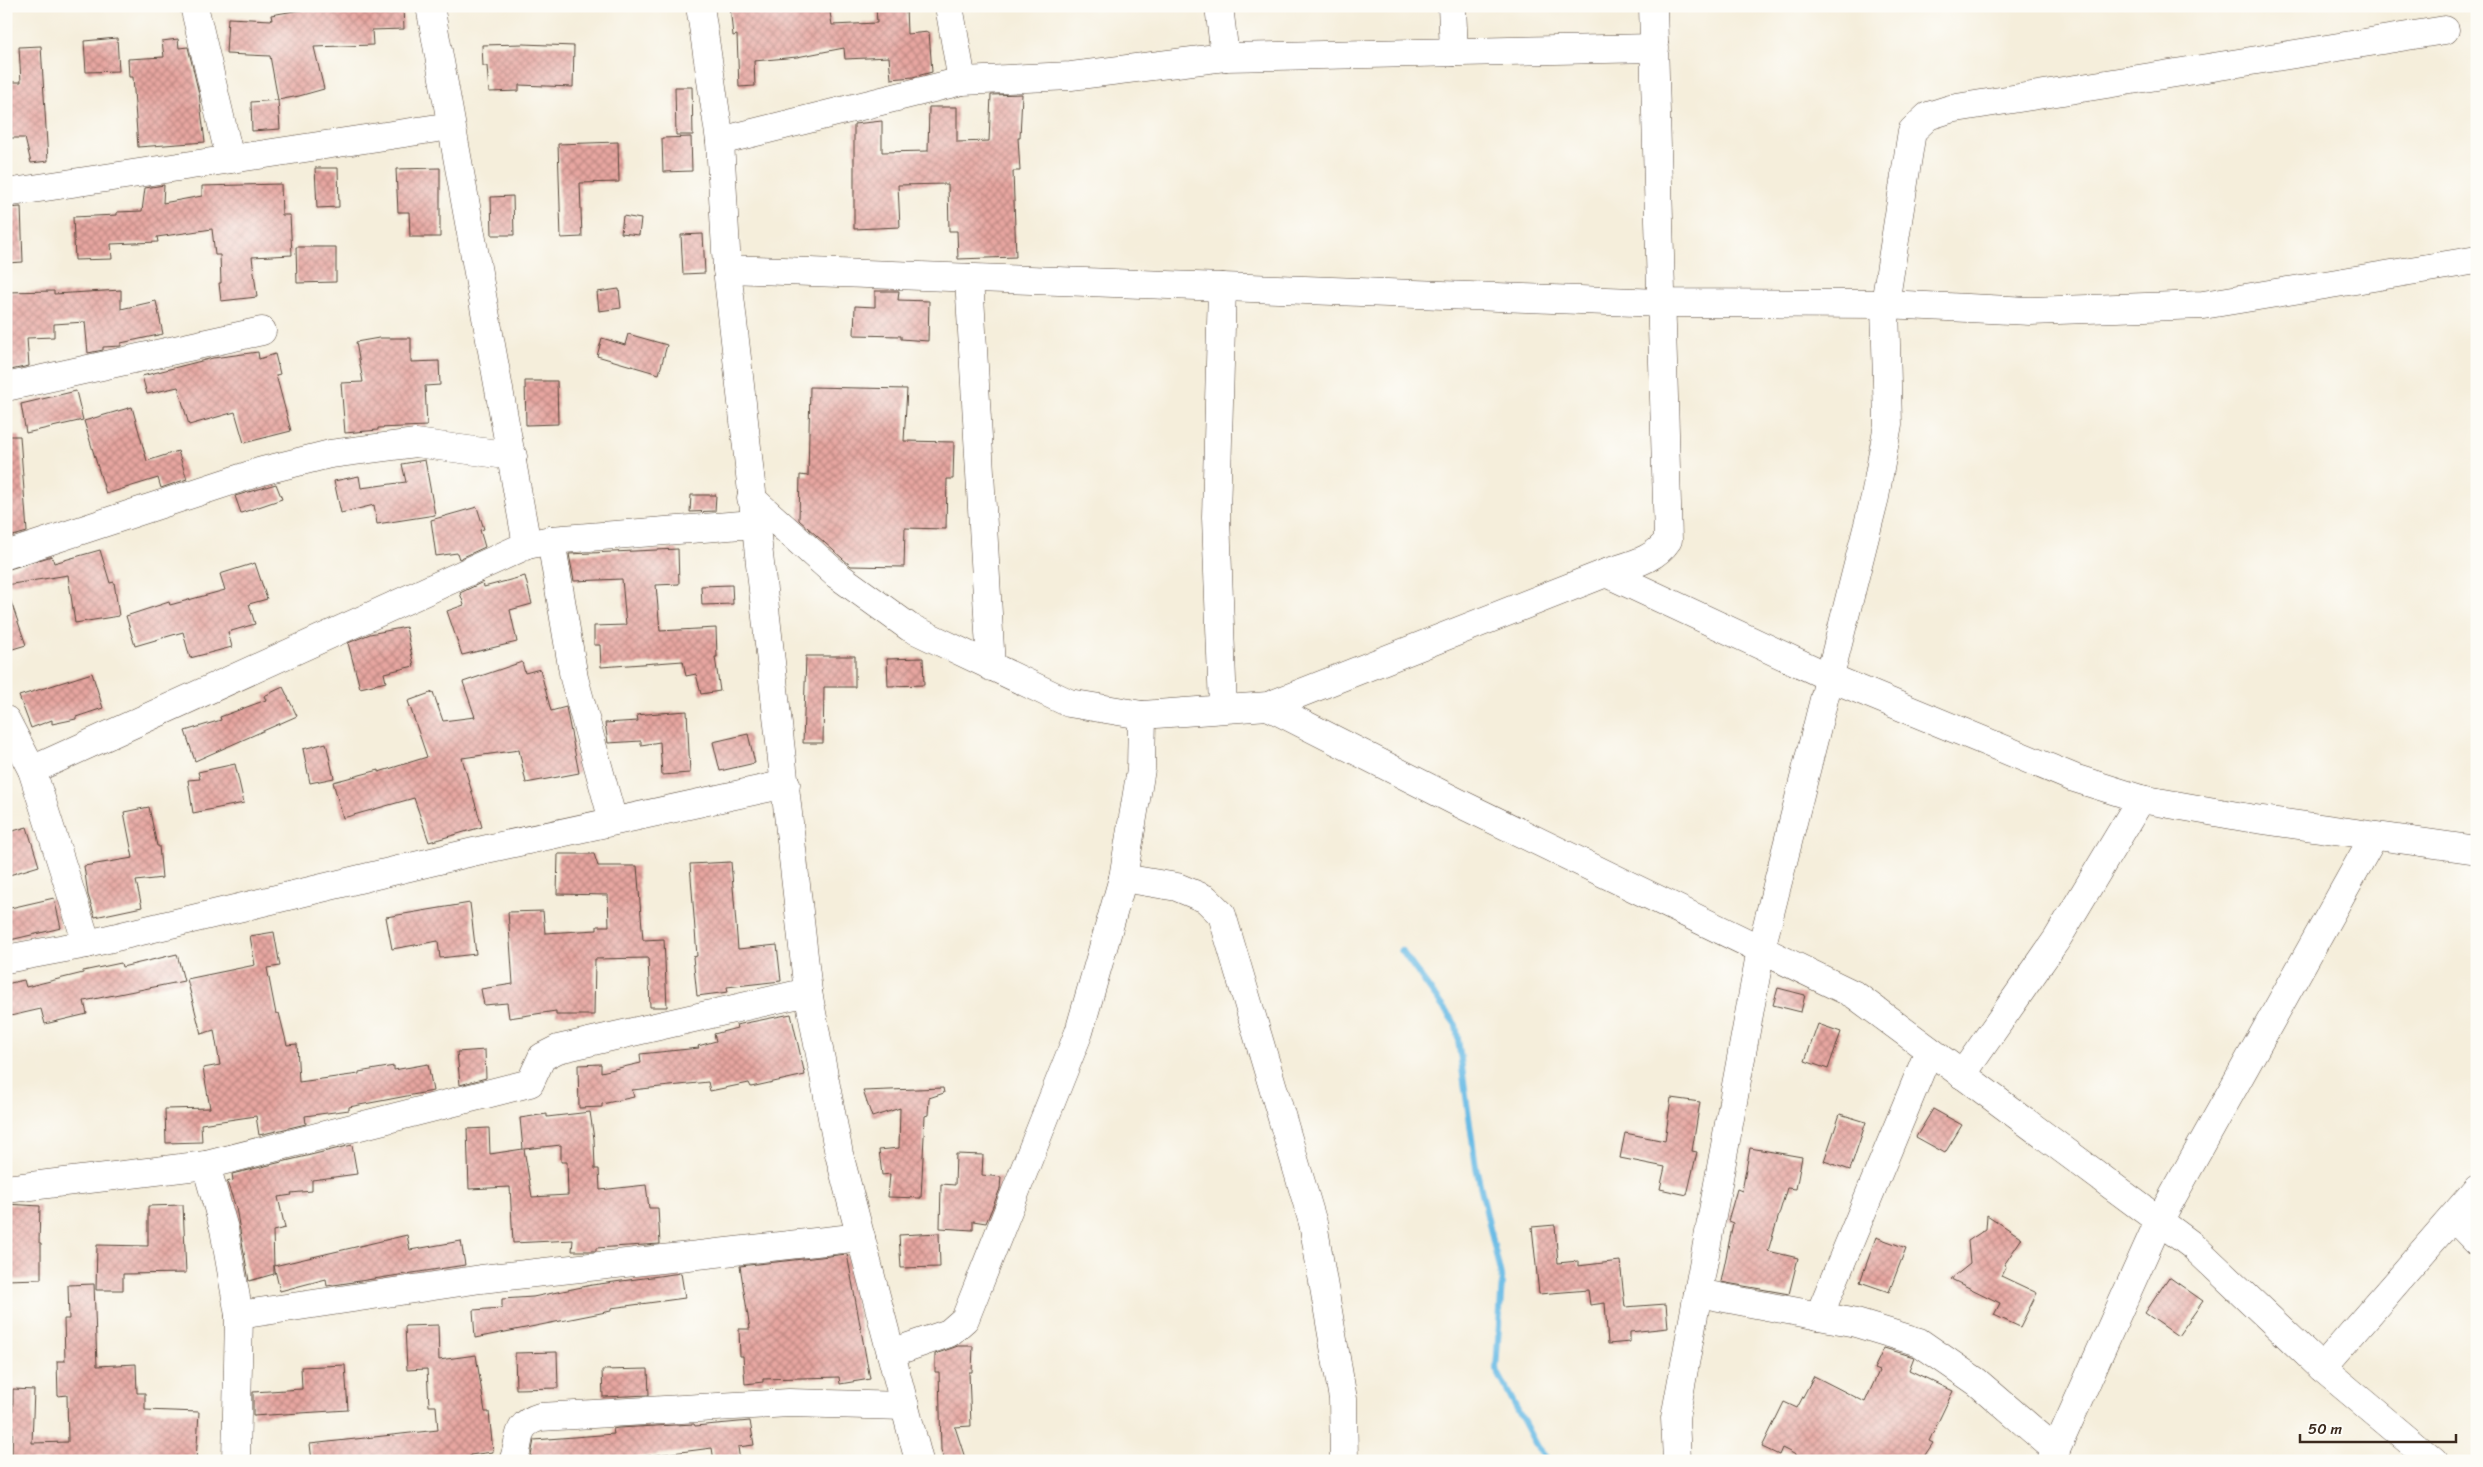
<svg xmlns="http://www.w3.org/2000/svg" width="2483" height="1467" font-family="Sriracha,sans-serif">
<defs>
<pattern id="building-cross-hatch" width="8" height="8" patternUnits="userSpaceOnUse" patternTransform="scale(1.25)"><rect width="8" height="8" fill="#e7a6a0"/><path d="M0 0l8 8M0 8l8-8" fill="none" stroke="#bc8782"/></pattern>
</defs>
<rect width="100%" height="100%" fill="#fdfcf7"/>
<filter id="ink" filterUnits="userSpaceOnUse"><feTurbulence type="fractalNoise" baseFrequency=".02" numOctaves="2"/><feDisplacementMap in="SourceGraphic" scale="10" xChannelSelector="R" yChannelSelector="G"/><feConvolveMatrix kernelMatrix="1 2 1 2 8 2 1 2 1" color-interpolation-filters="sRGB"/></filter>
<filter id="wash" filterUnits="userSpaceOnUse"><feTurbulence type="fractalNoise" baseFrequency=".0096" numOctaves="4" result="noise"/><feDisplacementMap in="SourceGraphic" scale="20" xChannelSelector="R" yChannelSelector="G"/><feGaussianBlur stdDeviation="1.12" result="paint"/><feColorMatrix in="noise" values="0 0 0 0 0 0 0 0 0 0 0 0 0 0 0 0 0 1.4 0 .05"/><feComposite in="paint" operator="in"/></filter>
<g filter="url(#wash)">
<rect width="100%" height="100%" fill="#f5eedb"/>
<g fill="none" stroke-linecap="round" stroke-linejoin="round">
<polyline stroke="#69bbe5" stroke-width="6" points="1401,950 1456,1025 1476,1167 1502,1281 1496,1369 1537,1447 1549,1461"/>
</g>
<g id="blocks">
<g fill="url(#building-cross-hatch)" fill-rule="evenodd">
<polygon points="730,6 829,6 832,25 877,23 876,6 906,6 907,34 929,32 932,72 913,77 891,79 889,57 845,59 844,48 797,57 754,61 755,86 739,87 737,35 733,36"/>
<polygon points="403,7 404,29 372,30 373,45 314,47 324,89 299,96 278,100 270,56 226,54 228,18 272,20 271,15 306,9"/>
<polygon points="117,38 119,71 86,72 84,41"/>
<polygon points="178,39 179,48 188,47 199,94 205,142 138,147 133,77 129,77 128,59 164,57 162,41"/>
<polygon points="523,44 574,46 573,87 519,85 519,91 489,92 487,66 483,66 482,45"/>
<polygon points="41,46 48,161 31,163 25,138 7,138 6,82 21,82 19,47"/>
<polygon points="675,87 692,87 693,135 676,135"/>
<polygon points="1022,94 1020,138 1018,138 1020,171 1013,171 1016,257 958,259 957,231 949,231 948,184 898,185 900,227 854,229 854,124 882,121 882,152 928,151 929,107 957,107 957,142 989,141 991,95"/>
<polygon points="278,100 280,129 252,131 251,102"/>
<polygon points="691,137 692,171 663,172 662,138"/>
<polygon points="618,142 619,182 580,183 582,237 561,238 558,144"/>
<polygon points="315,168 338,168 339,207 317,208"/>
<polygon points="440,168 440,237 410,237 409,212 398,212 396,169"/>
<polygon points="281,184 282,215 290,215 292,255 252,257 257,297 221,301 219,283 221,283 220,255 215,255 212,229 157,237 158,242 111,244 112,259 75,260 73,217 117,215 117,212 142,211 145,188 164,185 163,203 202,196 202,186"/>
<polygon points="513,196 514,235 492,235 491,197"/>
<polygon points="21,207 23,262 6,263 6,208"/>
<polygon points="623,216 641,219 639,235 621,233"/>
<polygon points="703,234 705,273 683,274 681,235"/>
<polygon points="296,247 336,247 336,282 297,283"/>
<polygon points="619,289 621,308 599,311 597,292"/>
<polygon points="121,290 121,309 156,301 163,334 121,343 121,346 103,347 103,350 88,353 85,322 54,324 54,337 27,338 29,366 6,371 6,292 54,291 54,294"/>
<polygon points="875,291 899,291 898,300 929,301 928,341 901,339 901,336 854,335 855,306 875,307"/>
<polygon points="628,334 667,345 659,374 597,356 602,338 625,345"/>
<polygon points="379,338 411,338 411,362 439,361 440,385 425,386 427,426 378,428 378,430 345,433 341,383 363,382 356,342"/>
<polygon points="258,352 259,359 275,354 280,374 276,375 291,431 244,443 235,412 189,425 178,387 147,394 142,376 213,358"/>
<polygon points="525,381 557,381 558,424 526,425"/>
<polygon points="810,387 907,389 904,441 954,442 953,479 947,479 946,529 905,528 904,567 851,566 799,520 800,475 808,476"/>
<polygon points="76,391 83,420 26,433 21,404"/>
<polygon points="132,407 147,461 178,451 187,479 161,488 158,478 106,494 84,421"/>
<polygon points="6,436 20,436 27,532 6,538"/>
<polygon points="425,460 435,515 377,524 374,505 341,513 334,481 359,476 361,488 406,482 402,464"/>
<polygon points="276,484 282,499 241,513 235,496"/>
<polygon points="691,495 716,495 715,511 690,512"/>
<polygon points="477,507 484,529 480,530 485,547 459,559 457,553 436,556 431,520"/>
<polygon points="678,549 679,584 656,585 660,631 716,628 717,657 715,657 720,691 701,694 696,674 686,676 683,661 601,667 600,645 594,645 594,626 626,625 622,579 574,581 569,554"/>
<polygon points="100,550 110,583 114,582 119,616 75,623 68,575 6,585 6,570 52,556 54,563"/>
<polygon points="255,563 267,599 249,604 255,624 228,632 232,647 190,658 183,632 135,646 126,616 169,602 170,605 225,590 220,574"/>
<polygon points="525,576 532,604 510,610 517,642 462,655 447,611 464,605 460,593 483,582 484,587"/>
<polygon points="732,585 733,604 702,605 701,586"/>
<polygon points="6,596 9,596 26,645 6,651"/>
<polygon points="406,627 414,666 384,673 386,682 360,688 348,643 370,634"/>
<polygon points="806,656 855,656 855,687 824,687 823,743 803,743"/>
<polygon points="923,658 924,685 888,686 887,659"/>
<polygon points="522,662 525,673 540,669 551,711 566,707 579,773 526,783 519,750 462,758 482,827 429,842 414,798 343,818 333,782 379,770 379,772 427,757 408,701 433,692 443,721 475,717 463,682"/>
<polygon points="92,673 103,708 76,717 76,719 52,724 52,720 31,728 19,696"/>
<polygon points="283,687 297,716 195,761 185,731 221,720 220,717 266,700 264,696"/>
<polygon points="687,711 690,773 662,775 660,742 641,745 641,741 608,743 605,723 638,721 637,715 647,714"/>
<polygon points="748,734 755,763 720,771 713,742"/>
<polygon points="326,743 334,778 310,783 303,749"/>
<polygon points="235,764 244,803 193,813 188,780 200,779 198,772"/>
<polygon points="149,807 157,846 159,846 162,878 136,881 142,907 95,917 88,895 84,866 133,858 124,812"/>
<polygon points="27,827 39,866 6,876 6,833"/>
<polygon points="558,854 594,854 598,866 637,866 643,940 664,939 667,1007 650,1007 648,958 595,959 594,1015 556,1015 556,1011 509,1018 507,1003 484,1005 481,989 513,984 508,912 543,911 545,933 597,930 597,926 609,926 608,895 557,894"/>
<polygon points="731,862 738,949 777,945 781,981 727,987 728,992 697,996 693,957 697,956 690,864"/>
<polygon points="54,898 61,928 6,941 6,909"/>
<polygon points="470,903 476,954 440,958 438,941 392,949 386,917"/>
<polygon points="274,932 280,966 267,968 276,1014 279,1013 287,1045 297,1044 299,1082 359,1074 359,1072 394,1066 394,1070 428,1064 433,1091 349,1107 349,1110 305,1116 306,1124 259,1135 256,1116 201,1124 202,1142 166,1143 165,1109 210,1108 203,1068 220,1065 214,1030 201,1034 187,979 255,965 250,936"/>
<polygon points="177,954 184,981 84,1001 87,1014 45,1024 41,1009 6,1017 6,984 24,980 26,987 83,973 83,971 121,963 122,967"/>
<polygon points="1778,988 1805,995 1801,1012 1773,1005"/>
<polygon points="791,1014 805,1075 751,1087 749,1083 710,1091 708,1082 632,1090 634,1097 602,1104 602,1107 579,1108 578,1065 601,1064 601,1072 641,1063 640,1054 699,1048 698,1046 716,1041 714,1034 737,1028 736,1025"/>
<polygon points="1818,1024 1841,1032 1828,1069 1805,1061"/>
<polygon points="485,1050 486,1078 460,1085 457,1052"/>
<polygon points="943,1088 944,1093 929,1098 928,1115 925,1116 921,1198 888,1197 890,1174 882,1175 879,1150 899,1148 900,1108 872,1117 863,1091"/>
<polygon points="1671,1098 1700,1102 1692,1151 1697,1152 1687,1195 1660,1189 1665,1167 1620,1158 1625,1133 1665,1141"/>
<polygon points="1933,1109 1962,1125 1945,1153 1916,1137"/>
<path d="M590,1112l4,27 1,30h4l1,21 46,-5 3,23h9l2,36 -64,4v3h-24l1,-11 -60,3 -3,-56 -41,2 -2,-60 22,-1 1,26 33,-5 -3,-31 27,-4v3zM561,1145v17h6l1,33 -36,2 -8,-48z"/>
<polygon points="1840,1114 1866,1122 1850,1170 1824,1161"/>
<polygon points="352,1145 357,1174 312,1180 312,1191 291,1193 292,1195 278,1197 285,1228 273,1231 274,1266 407,1235 410,1250 461,1241 465,1265 327,1286 326,1279 280,1291 274,1266 274,1274 249,1281 236,1208 227,1182 233,1180 232,1174"/>
<polygon points="1750,1148 1802,1157 1796,1189 1787,1188 1768,1251 1798,1258 1789,1294 1721,1282 1733,1223 1728,1221 1737,1189 1742,1191"/>
<polygon points="956,1154 983,1155 982,1175 1001,1177 1000,1189 986,1223 973,1221 973,1230 940,1228 941,1184 955,1185"/>
<polygon points="6,1204 40,1206 39,1243 41,1243 41,1279 6,1280"/>
<polygon points="183,1205 186,1273 123,1274 123,1290 96,1290 97,1245 148,1246 148,1206"/>
<polygon points="1987,1215 2022,1238 2004,1265 2006,1266 2001,1276 2037,1293 2020,1327 1994,1315 2000,1303 1951,1279 1970,1264 1968,1241 1986,1229"/>
<polygon points="1555,1225 1558,1263 1578,1261 1578,1266 1620,1261 1625,1307 1666,1304 1668,1328 1630,1332 1630,1342 1608,1344 1605,1303 1590,1305 1588,1290 1539,1294 1532,1227"/>
<polygon points="939,1233 940,1267 901,1268 899,1235"/>
<polygon points="1876,1237 1906,1248 1889,1292 1860,1282"/>
<polygon points="847,1254 870,1379 840,1384 839,1377 763,1379 763,1382 745,1384 743,1356 740,1356 739,1329 750,1329 740,1266"/>
<polygon points="681,1273 685,1298 611,1308 611,1311 475,1338 473,1310 502,1308 502,1299 533,1297 592,1285"/>
<polygon points="2169,1277 2203,1301 2178,1336 2145,1313"/>
<polygon points="94,1284 97,1366 136,1364 137,1393 145,1393 145,1410 199,1412 196,1461 12,1461 13,1389 34,1390 32,1443 68,1442 67,1395 58,1396 57,1361 65,1361 64,1319 69,1319 68,1285"/>
<polygon points="438,1325 439,1360 476,1355 485,1412 489,1412 493,1452 470,1455 471,1461 312,1461 310,1444 438,1430 436,1406 429,1406 427,1369 407,1370 405,1326"/>
<polygon points="958,1346 973,1346 972,1372 969,1372 971,1426 955,1427 966,1461 945,1461 941,1450 939,1372 935,1372 935,1354"/>
<polygon points="1884,1348 1914,1357 1909,1370 1953,1391 1929,1441 1933,1443 1921,1461 1808,1461 1782,1448 1779,1455 1762,1447 1784,1402 1797,1408 1814,1376 1865,1402 1879,1371 1874,1369"/>
<polygon points="557,1352 558,1388 516,1389 515,1353"/>
<polygon points="345,1365 348,1410 253,1416 253,1392 302,1389 301,1367"/>
<polygon points="648,1369 649,1395 603,1397 602,1370"/>
<polygon points="750,1421 754,1445 738,1447 740,1461 714,1461 712,1448 609,1461 530,1461 534,1440 614,1434 613,1429 618,1428 694,1424 695,1426"/>
</g>
</g>
</g>
<g filter="url(#ink)">
<use href="#blocks" fill-opacity="0" stroke="#57473a" stroke-width="1"/>
<g fill="none" stroke-linecap="round" stroke-linejoin="round">
<g stroke="#57473a" stroke-width="29">
<g id="minor">
<polyline points="194,6 230,159"/>
<polyline points="430,6 527,545"/>
<polyline points="700,6 720,141 727,269 808,992 839,1154 919,1461"/>
<polyline points="949,6 962,81"/>
<polyline points="1219,6 1225,57"/>
<polyline points="1452,6 1454,52"/>
<polyline points="720,141 962,81 1071,76 1225,57 1655,48"/>
<polyline points="6,193 451,126"/>
<polyline points="727,269 1662,303 1885,304 2030,311 2203,305 2477,260"/>
<polyline points="969,278 991,667"/>
<polyline points="1222,287 1216,517 1223,708"/>
<polyline points="6,387 262,331"/>
<path d="M751,498l86,77 72,52 160,76 73,12 126,-9 338,-133c23,-8 48,-12 62,-33l-15,-534"/>
<polyline points="551,540 574,678 613,821"/>
<polyline points="6,555 262,471 330,454 416,443 513,456"/>
<polyline points="1606,573 1829,677 2074,778 2141,799 2249,818 2477,850"/>
<polyline points="1268,706 1463,805 1855,995 2193,1246 2322,1368 2433,1461"/>
<polyline points="6,720 32,770 87,944"/>
<polyline points="32,770 527,545 551,540 754,524"/>
<polyline points="1123,878 1177,887 1206,899 1222,915 1313,1223 1343,1399 1344,1461"/>
<polyline points="6,959 87,944 473,852 786,784"/>
<polyline points="1962,1075 2057,939 2141,799"/>
<polyline points="206,1165 224,1229 239,1315 236,1461"/>
<polyline points="6,1189 206,1165 530,1083 542,1057 558,1049 808,992"/>
<polyline points="2453,1217 2477,1242"/>
<polyline points="1698,1293 1856,1323 1919,1342 1977,1382 2056,1450"/>
<polyline points="239,1315 481,1279 861,1237"/>
<polyline points="1819,1316 1929,1051"/>
<polyline points="891,1353 949,1333 965,1319 1079,1032 1123,878 1141,769 1142,715"/>
<polyline points="2322,1368 2477,1189"/>
<path d="M513,1461c9,-21 0,-36 27,-44l249,-14 116,3"/>
<polyline points="1677,1461 1675,1418 1761,949 1875,497 1888,424 1885,304 1912,131 1928,116 1950,109 2445,30"/>
<polyline points="2051,1461 2159,1221 2374,836"/>
</g>
</g>
<use href="#minor" stroke="#fff" stroke-width="28"/>
</g>
</g>
<rect width="2483" height="1467" fill="none" stroke="#fdfcf7" stroke-width="25"/>
<path d="M2300 1434v8h156v-8" fill="none" stroke="#3b2a1e" stroke-width="2.5"/>
<text x="2308" y="1434" font-size="15" fill="#3b2a1e" stroke="#fdfcf7" stroke-width="4" paint-order="stroke">50 m</text>
</svg>
